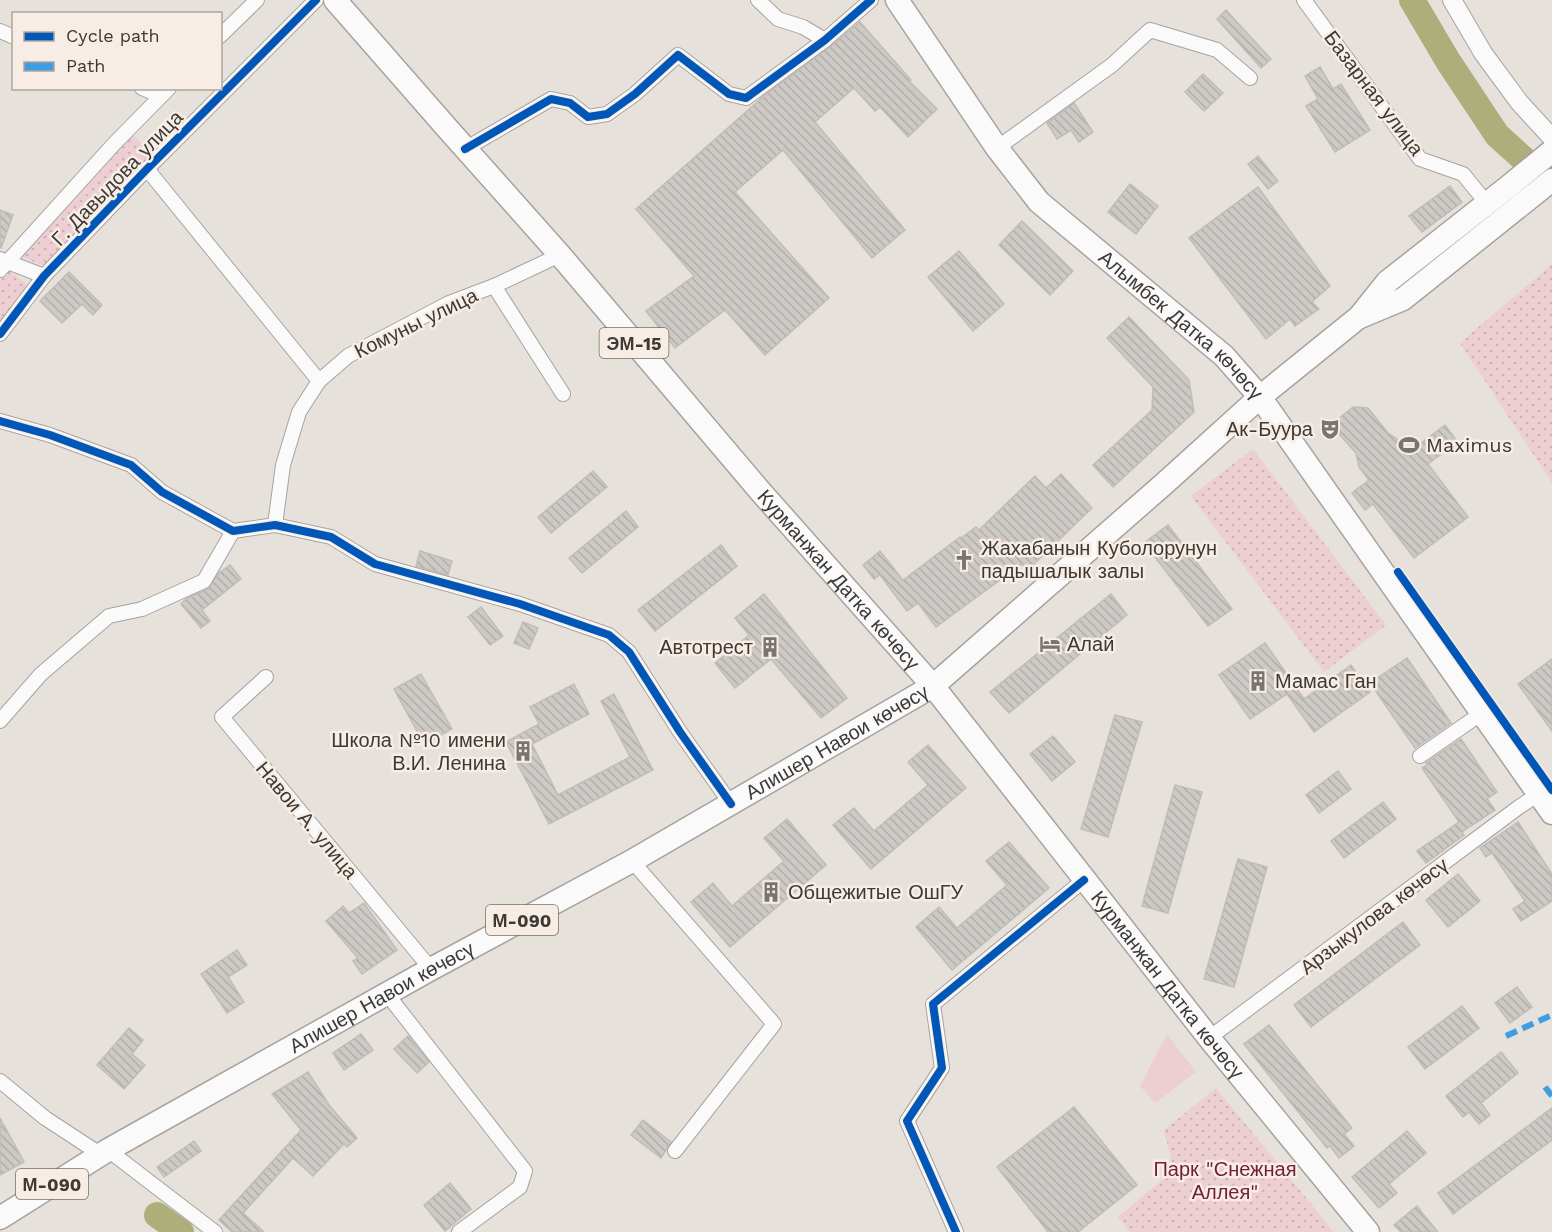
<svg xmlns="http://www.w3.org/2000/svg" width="1552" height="1232" font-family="'Work Sans',sans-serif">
<defs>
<pattern id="park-dots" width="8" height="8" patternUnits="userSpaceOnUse" patternTransform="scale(1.5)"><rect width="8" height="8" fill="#edcfd3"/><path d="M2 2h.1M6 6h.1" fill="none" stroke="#ccb2b6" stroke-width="1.8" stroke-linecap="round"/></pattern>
<pattern id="building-back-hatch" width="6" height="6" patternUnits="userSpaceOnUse" patternTransform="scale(1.5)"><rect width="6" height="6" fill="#cdc9c5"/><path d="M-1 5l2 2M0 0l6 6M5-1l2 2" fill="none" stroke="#b1adaa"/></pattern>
</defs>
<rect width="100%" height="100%" fill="#e7e1dc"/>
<polygon fill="#edcfd3" points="1167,1034 1196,1072 1155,1103 1140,1086"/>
<g fill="url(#park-dots)">
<polygon points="133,135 153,156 46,267 22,257"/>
<polygon points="1552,264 1552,483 1460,343"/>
<polygon points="8,270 29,286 0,324 0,280"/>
<polygon points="1253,449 1386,625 1324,672 1191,496"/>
<polygon points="1216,1088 1334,1232 1130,1232 1118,1217 1174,1170 1164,1130"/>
</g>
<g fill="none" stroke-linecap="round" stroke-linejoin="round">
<g stroke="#aeae7b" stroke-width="26">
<polyline points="1412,0 1448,61 1497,135 1550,183"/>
<polyline points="157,1215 181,1232"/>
</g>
</g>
<g fill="url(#building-back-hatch)" stroke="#c0bdb8" stroke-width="1.5">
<polygon points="1226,10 1271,59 1261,68 1217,19"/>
<polygon points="860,22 911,80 909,81 937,109 908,137 880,107 875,111 854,88 815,122 905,230 872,258 783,150 735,192 829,298 765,355 725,310 675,348 646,311 694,276 636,209 765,95 830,47"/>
<polygon points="1320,67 1333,89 1341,84 1370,130 1335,152 1306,106 1318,99 1305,76"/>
<polygon points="1203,74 1223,93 1204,111 1185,92"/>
<polygon points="1074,103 1093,132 1079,142 1071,130 1057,139 1047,123"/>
<polygon points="1258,156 1278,181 1268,189 1248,164"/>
<polygon points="1130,184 1158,206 1136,234 1108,212"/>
<polygon points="1450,186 1462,202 1422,232 1409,216"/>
<polygon points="1258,187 1330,286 1312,302 1319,309 1295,326 1290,319 1266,339 1189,238"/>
<polygon points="0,210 13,215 1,248 0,247"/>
<polygon points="1022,221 1073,271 1050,295 999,245"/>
<polygon points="959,251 1004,304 973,331 928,277"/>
<polygon points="69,272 102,305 93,315 82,304 62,323 40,301"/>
<polygon points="1129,317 1189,380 1194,412 1113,487 1093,465 1152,410 1153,387 1107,338"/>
<polygon points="1353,407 1368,408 1388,433 1397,439 1408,453 1445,425 1457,441 1452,446 1428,464 1468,517 1414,558 1373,504 1365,510 1352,493 1369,480 1359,467 1356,453 1339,434 1338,419"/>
<polygon points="593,471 607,487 551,533 538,517"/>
<polygon points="1061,474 1092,508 1028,570 1022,564 936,627 918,603 907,611 880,575 874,579 863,565 880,551 903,580 960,537 961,538 976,527 979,530 1035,476 1046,488"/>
<polygon points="626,511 638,527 582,573 569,558"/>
<polygon points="1168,525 1232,609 1208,626 1144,543"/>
<polygon points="721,545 737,566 655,631 638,610"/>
<polygon points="420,551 452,561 448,575 416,566"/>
<polygon points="230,565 241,579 202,610 210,621 201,628 181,604 187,598 208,589 219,573"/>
<polygon points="764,594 847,698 821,718 771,659 735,688 715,663 749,635 735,618"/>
<polygon points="1111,594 1127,615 1009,713 990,692"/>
<polygon points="481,607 503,636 490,645 468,617"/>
<polygon points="523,622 538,628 529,649 514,643"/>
<polygon points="1265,643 1304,699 1351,665 1370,692 1314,732 1287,694 1250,719 1219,675"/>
<polygon points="1407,658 1451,723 1415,748 1370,683"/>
<polygon points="1552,659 1552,731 1518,684"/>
<polygon points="421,674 452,729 424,744 394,689"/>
<polygon points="574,684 589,714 532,744 558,795 630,757 601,701 614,694 653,770 549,824 506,742 539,724 530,707"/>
<polygon points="1115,715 1142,722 1108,837 1081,829"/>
<polygon points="1053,736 1075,762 1052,781 1030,754"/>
<polygon points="1461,739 1497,792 1487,799 1495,810 1462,832 1464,835 1426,863 1417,851 1459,822 1422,768 1427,765 1426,763"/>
<polygon points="928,745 966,788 871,869 833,825 854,808 874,831 928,785 908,762"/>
<polygon points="1338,771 1351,789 1319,813 1306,795"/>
<polygon points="1175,785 1202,792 1168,913 1142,906"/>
<polygon points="1383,802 1396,819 1344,858 1331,841"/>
<polygon points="787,819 826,865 730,947 691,902 713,883 732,906 784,861 764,838"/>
<polygon points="1518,822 1552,874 1552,901 1521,921 1513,909 1525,901 1492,853 1486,857 1480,848"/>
<polygon points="1009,842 1049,888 952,970 916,927 939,907 957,928 1007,885 986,861"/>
<polygon points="1238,859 1267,867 1234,987 1204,979"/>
<polygon points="1458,874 1480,901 1448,927 1426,900"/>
<polygon points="364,903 397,950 362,974 353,961 358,958 326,921 343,906 349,913"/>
<polygon points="1403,922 1420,945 1311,1027 1294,1005"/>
<polygon points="237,950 247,965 228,977 244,1002 227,1013 201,974"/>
<polygon points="1517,987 1532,1007 1510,1023 1495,1003"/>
<polygon points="1462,1006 1479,1028 1425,1069 1408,1047"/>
<polygon points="1269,1025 1352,1128 1344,1134 1354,1146 1339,1158 1330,1146 1327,1148 1244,1044"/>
<polygon points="129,1028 143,1040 132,1054 145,1065 124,1089 97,1065"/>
<polygon points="361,1034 373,1050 344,1070 333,1053"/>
<polygon points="408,1036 429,1062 417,1073 394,1049"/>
<polygon points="1501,1052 1518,1073 1481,1103 1490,1115 1479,1124 1469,1112 1463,1117 1446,1096"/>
<polygon points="308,1072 329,1105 357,1138 347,1147 344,1144 313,1176 293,1158 243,1213 264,1232 232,1232 219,1220 301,1130 272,1094"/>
<polygon points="1074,1107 1137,1185 1078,1232 1048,1232 997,1167"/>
<polygon points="1552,1108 1552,1140 1453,1214 1438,1193"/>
<polygon points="0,1118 24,1162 0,1175"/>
<polygon points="643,1120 671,1142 661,1158 631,1135"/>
<polygon points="1407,1131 1426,1153 1389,1184 1397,1193 1379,1208 1352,1177"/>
<polygon points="194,1141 201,1151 164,1177 157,1167"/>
<polygon points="450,1183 471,1209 445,1231 424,1205"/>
<polygon points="1417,1206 1423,1214 1438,1232 1401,1232 1394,1225"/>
</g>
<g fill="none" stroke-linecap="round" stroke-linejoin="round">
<g stroke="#a7a29e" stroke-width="16">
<g id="minor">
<polyline points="758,0 778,19 803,27 825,40"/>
<polyline points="1304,0 1420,159 1463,174 1480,195"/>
<polyline points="0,31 14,37"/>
<polyline points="220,36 257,0"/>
<polyline points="142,88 161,96"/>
<polyline points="997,148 1112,65 1150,30 1217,50 1250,78"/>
<polyline points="465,149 551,99 570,103 588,117 607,114 635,94 678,55 729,94 746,98 825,40 871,0"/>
<polyline points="147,169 319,381"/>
<polyline points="0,259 44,276"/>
<polyline points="0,270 113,145 169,88"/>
<polyline points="494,286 563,394"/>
<polyline points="0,334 44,276 147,169 316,0"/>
<polyline points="0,421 50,435 131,465 162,492 233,531 275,525 331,537 375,564 520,604 609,635 629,652 680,732 731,804"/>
<polyline points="275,525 283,465 299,412 319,381 348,356 449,303 494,286 560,255"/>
<polyline points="266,677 222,717 431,969"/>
<polyline points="0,721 41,674 109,616 142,609 204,581 233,531"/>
<polyline points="1420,756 1482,713"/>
<polyline points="632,861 774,1024 675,1151"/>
<polyline points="387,994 525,1171 520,1187 459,1232"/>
<polyline points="1209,1038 1519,807 1539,794"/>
<polyline points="0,1081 45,1118 100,1154"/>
<polyline points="108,1150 215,1232"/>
<polyline points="956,1232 907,1121 942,1068 933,1004 1084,880"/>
</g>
</g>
<g stroke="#a7a29e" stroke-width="20">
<polyline id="tertiary" points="1452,0 1483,53 1519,102 1552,138"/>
</g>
<g stroke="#a7a29e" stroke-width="25">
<g id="primary">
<path id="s1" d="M335,0l112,128 113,127 200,236 173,195 276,352 159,194"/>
<path id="s2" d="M897,0l100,148 42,54 185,154 36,41 292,416"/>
<polyline points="1360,317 1403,299 1552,180"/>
<path id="s3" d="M0,1218l108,-68 323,-181 201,-108 301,-175 232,-203 95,-86 99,-80 28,-35 121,-95 44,-36"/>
</g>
</g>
<use href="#minor" stroke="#fbfafa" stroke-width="14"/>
<use href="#tertiary" stroke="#fbfafa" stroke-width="18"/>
<use href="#primary" stroke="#fbfafa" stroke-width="22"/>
<g stroke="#3f9ee2" stroke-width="6" stroke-dasharray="12 6" stroke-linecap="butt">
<polyline points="1506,1036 1552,1015"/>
<polyline points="1545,1087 1552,1096"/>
</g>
<g stroke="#f8ede5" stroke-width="11">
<g id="cycleway">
<polyline points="465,149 551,99 570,103 588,117 607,114 635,94 678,55 729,94 746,98 825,40 871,0"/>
<polyline points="0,334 44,276 147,169 316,0"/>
<polyline points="0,421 50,435 131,465 162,492 233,531 275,525 331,537 375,564 520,604 609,635 629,652 680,732 731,804"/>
<polyline points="1398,572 1552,790"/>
<polyline points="956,1232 907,1121 942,1068 933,1004 1084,880"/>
</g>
</g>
<use href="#cycleway" stroke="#0057b8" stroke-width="8"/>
</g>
<defs>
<g id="theatre-bare" transform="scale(1.62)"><path d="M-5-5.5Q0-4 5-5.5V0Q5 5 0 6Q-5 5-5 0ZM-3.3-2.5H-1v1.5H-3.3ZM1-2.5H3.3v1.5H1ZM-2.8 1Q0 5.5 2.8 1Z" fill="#787470" stroke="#f8ede5" stroke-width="2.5" paint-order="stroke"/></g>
<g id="stadium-bare" transform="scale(1.62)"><path d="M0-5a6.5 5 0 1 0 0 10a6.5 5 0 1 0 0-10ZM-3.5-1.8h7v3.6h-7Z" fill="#787470" stroke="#f8ede5" stroke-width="2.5" paint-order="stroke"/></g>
<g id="church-bare" transform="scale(1.62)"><path d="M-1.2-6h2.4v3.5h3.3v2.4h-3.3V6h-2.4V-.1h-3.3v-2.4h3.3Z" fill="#787470" stroke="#f8ede5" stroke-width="2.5" paint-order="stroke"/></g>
<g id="hotel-bare" transform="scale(1.62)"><path d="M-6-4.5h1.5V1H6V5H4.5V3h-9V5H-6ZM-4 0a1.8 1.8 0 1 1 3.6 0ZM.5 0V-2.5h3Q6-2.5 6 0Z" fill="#787470" stroke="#f8ede5" stroke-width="2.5" paint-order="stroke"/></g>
<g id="building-bare" transform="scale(1.62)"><path d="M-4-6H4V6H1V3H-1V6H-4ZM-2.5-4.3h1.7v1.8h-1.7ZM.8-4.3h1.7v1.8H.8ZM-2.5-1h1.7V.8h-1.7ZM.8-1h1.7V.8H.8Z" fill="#787470" stroke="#f8ede5" stroke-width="2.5" paint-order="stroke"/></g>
</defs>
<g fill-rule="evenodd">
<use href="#theatre-bare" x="1330" y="429"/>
<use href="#stadium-bare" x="1409" y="445"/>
<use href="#church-bare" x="964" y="560"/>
<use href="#hotel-bare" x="1050" y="644"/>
<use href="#building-bare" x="770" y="647"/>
<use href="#building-bare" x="1258" y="681"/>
<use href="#building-bare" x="523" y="751"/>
<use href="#building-bare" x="771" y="892"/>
</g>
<g text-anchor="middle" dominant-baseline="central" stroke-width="5" stroke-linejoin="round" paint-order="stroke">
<g fill="#f8ede5" stroke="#756f6a" stroke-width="1.5">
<rect x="599.5" y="328" width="69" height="30" rx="4.5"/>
<rect x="486" y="905" width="72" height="30" rx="4.5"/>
<rect x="16" y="1169" width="72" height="30" rx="4.5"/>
</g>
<g font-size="18" font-weight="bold" fill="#3d3936">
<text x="634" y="343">ЭМ-15</text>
<text x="522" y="920">М-090</text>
<text x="52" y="1184">М-090</text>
</g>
<g font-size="20" fill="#3d3936" stroke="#f8ede5">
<text transform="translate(1374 93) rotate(53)">Базарная улица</text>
<text transform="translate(117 178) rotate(-46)">Г. Давыдова улица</text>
<text transform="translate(416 323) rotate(-26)">Комуны улица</text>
<text stroke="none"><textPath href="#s2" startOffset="435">Алымбек Датка көчөсү</textPath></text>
<text stroke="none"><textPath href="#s1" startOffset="768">Курманжан Датка көчөсү</textPath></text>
<text stroke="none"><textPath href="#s3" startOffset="963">Алишер Навои көчөсү</textPath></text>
<text transform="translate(307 820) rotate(50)">Навои А. улица</text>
<text transform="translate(1374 916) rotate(-37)">Арзыкулова көчөсү</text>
<text stroke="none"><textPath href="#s1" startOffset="1290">Курманжан Датка көчөсү</textPath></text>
<text stroke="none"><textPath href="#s3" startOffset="441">Алишер Навои көчөсү</textPath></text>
</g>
<g font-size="20" fill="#3d3936" stroke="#f8ede5" text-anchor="start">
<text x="1313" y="429" text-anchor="end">Ак-Буура</text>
<text x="1426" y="445">Maximus</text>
<text x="981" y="548">Жахабанын Куболорунун<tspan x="981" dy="23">падышалык залы</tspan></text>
<text x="1067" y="644">Алай</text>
<text x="753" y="647" text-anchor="end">Автотрест</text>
<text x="1275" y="681">Мамас Ган</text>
<text x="506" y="740" text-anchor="end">Школа №10 имени<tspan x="506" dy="23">В.И. Ленина</tspan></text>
<text x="788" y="892">Общежитые ОшГУ</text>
</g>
<g font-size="20" fill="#731b3c" stroke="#f8ede5">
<text x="1225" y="1169">Парк "Снежная<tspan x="1225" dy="23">Аллея"</tspan></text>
</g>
</g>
<rect x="12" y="12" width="210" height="78" fill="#f8ede5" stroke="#ada59f" stroke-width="1.5"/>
<rect x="24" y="32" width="30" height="9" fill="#0057b8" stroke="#ada59f" stroke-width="1.5"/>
<text x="66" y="42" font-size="18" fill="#3d3936">Cycle path</text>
<rect x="24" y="62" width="30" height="9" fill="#3f9ee2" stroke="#ada59f" stroke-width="1.5"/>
<text x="66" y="72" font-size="18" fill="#3d3936">Path</text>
</svg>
